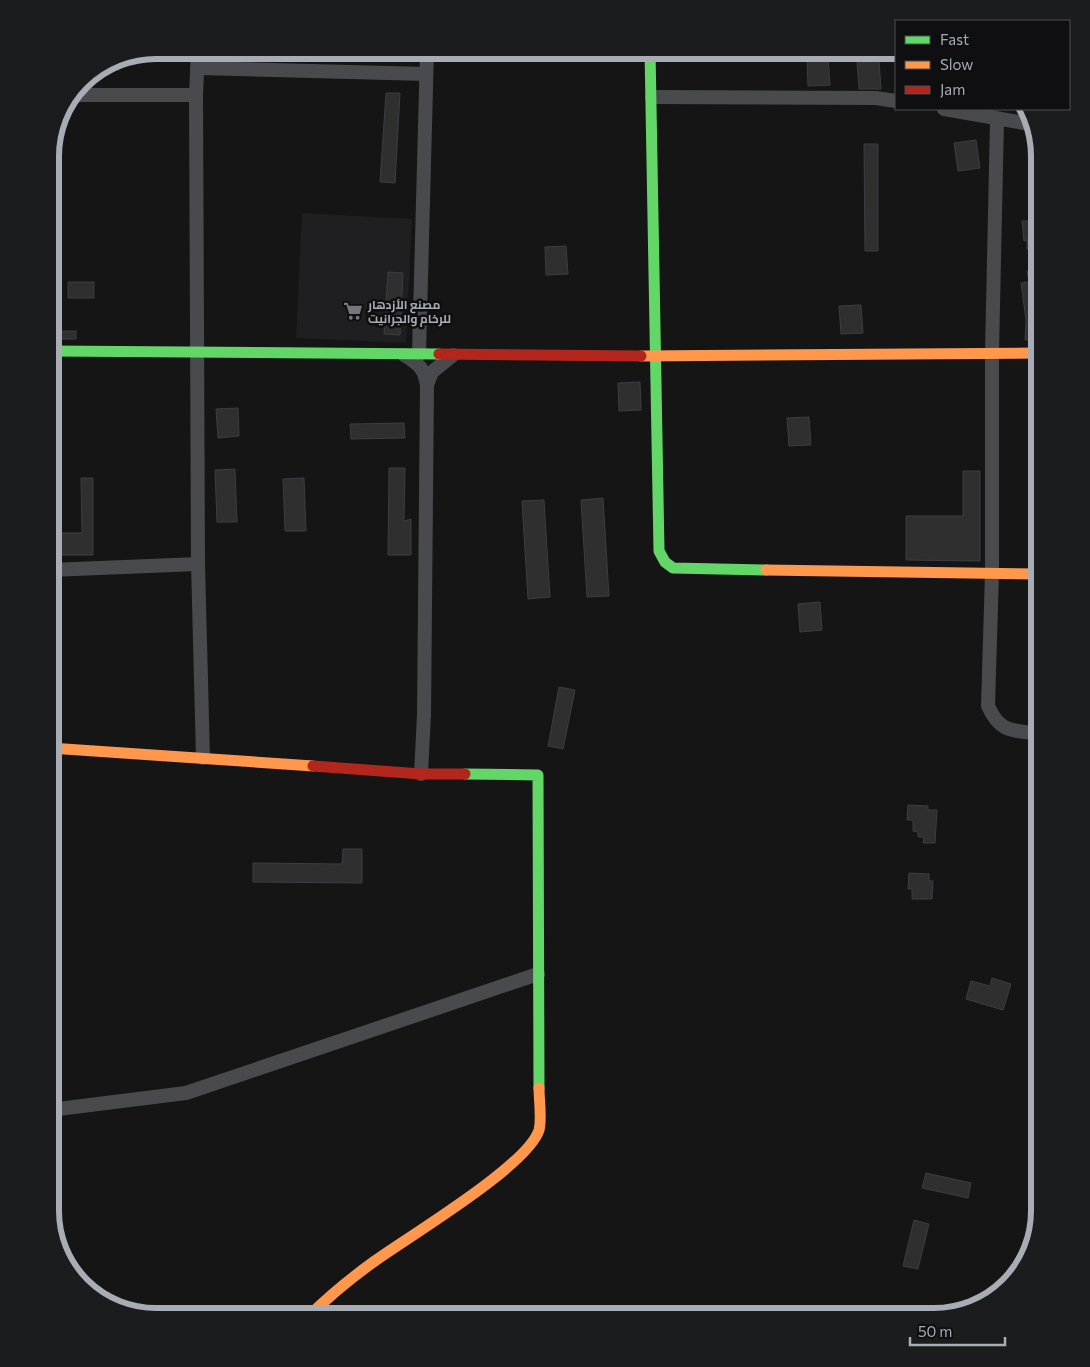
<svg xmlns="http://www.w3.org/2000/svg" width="1090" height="1367" font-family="Commissioner,Cairo,sans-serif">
<rect width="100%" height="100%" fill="#151515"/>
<polygon fill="#1f1f21" points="302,213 412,219 406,343 296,338"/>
<g fill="#2f2f30" stroke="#3d3e41">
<polygon points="828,57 830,85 808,86 807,58"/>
<polygon points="879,61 881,89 859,89 857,62"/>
<polygon points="386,93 400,93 395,183 380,182"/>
<polygon points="976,140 980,168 958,171 954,143"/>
<polygon points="864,144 878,144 878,251 865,251"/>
<polygon points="1022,221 1040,221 1040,245 1037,245 1037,249 1027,249 1027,240 1024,241"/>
<polygon points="566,246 568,274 546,275 545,247"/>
<polygon points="1040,269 1040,339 1025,340 1026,320 1021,283 1029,282 1027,271"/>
<polygon points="388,272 403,273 400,335 384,334"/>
<rect x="68" y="282" width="26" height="16"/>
<polygon points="861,305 863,333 841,334 839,306"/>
<rect x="50" y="331" width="26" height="8"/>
<polygon points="640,382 641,410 619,411 618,383"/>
<polygon points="238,408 239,436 218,438 216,409"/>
<polygon points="809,417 811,445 789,446 787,418"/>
<polygon points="404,423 405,438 351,439 350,424"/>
<polygon points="389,468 405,468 404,521 411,519 411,555 388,555"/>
<polygon points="235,469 237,522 217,522 215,470"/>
<polygon points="963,471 980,471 980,561 906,560 906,516 963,516"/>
<polygon points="81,478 93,478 93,555 50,555 50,533 82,533"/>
<polygon points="304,478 306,531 285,531 283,479"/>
<polygon points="603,498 609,596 587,597 581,500"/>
<polygon points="544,500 550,597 528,599 522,501"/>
<polygon points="820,602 822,630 800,632 798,604"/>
<polygon points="559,687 575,690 563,749 548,746"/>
<polygon points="908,805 928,806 928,810 937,810 935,843 923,843 924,837 918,837 918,832 913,831 913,820 907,820"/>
<polygon points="343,849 362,849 362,883 253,882 253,863 342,864"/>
<polygon points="909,873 929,874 929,881 933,881 932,899 912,899 912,889 908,889"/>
<polygon points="992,978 1011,984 1003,1010 966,999 971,981 990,986"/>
<polygon points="926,1173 971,1183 968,1198 922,1188"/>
<polygon points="914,1220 929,1224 918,1269 903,1266"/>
</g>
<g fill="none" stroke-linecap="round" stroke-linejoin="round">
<g stroke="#494a4d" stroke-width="14">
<polyline points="198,50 196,95 198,564 203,758"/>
<polyline points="197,68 426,74"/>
<polyline points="72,95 196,95"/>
<polyline points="652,97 876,98 896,101"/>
<polyline points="944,109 1030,124"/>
<path d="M997,120l-5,233v220l-4,133c12,27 24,24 52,28"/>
<polyline points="419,354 427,50"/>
<path d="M404,355c15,9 21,14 23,31l-3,329 -3,59"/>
<polyline points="427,385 432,372 453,355"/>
<polyline points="50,570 198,564"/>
<polyline points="50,1110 186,1093 538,974"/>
</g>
<g stroke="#63d668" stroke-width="11">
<polyline points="650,50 659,551 665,562 673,568 766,570"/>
<polyline points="50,351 439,354"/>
<polyline points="465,774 538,775 539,1088"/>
</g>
<g stroke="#ff974d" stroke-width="11">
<polyline points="641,356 1040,353"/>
<polyline points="766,570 1040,574"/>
<polyline points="50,748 313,766"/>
<path d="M308,1317c20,-20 42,-38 64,-54 34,-25 156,-97 167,-133 3,-11 0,-30 0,-42"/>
</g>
<g stroke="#b3261e" stroke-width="11">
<polyline points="439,354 641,356"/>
<polyline points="313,766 421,774 465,774"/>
</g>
</g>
<defs>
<g id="supermarket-bare" transform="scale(1.5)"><path d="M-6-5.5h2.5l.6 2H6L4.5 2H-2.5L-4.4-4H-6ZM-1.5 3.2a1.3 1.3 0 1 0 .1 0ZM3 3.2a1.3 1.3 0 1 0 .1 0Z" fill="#74777d" stroke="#0f0f11" stroke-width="2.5" paint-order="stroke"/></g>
</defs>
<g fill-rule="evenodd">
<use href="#supermarket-bare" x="353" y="311"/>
</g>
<g text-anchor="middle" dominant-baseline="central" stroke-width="5" stroke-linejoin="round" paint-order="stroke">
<g font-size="12" font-weight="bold" fill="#a7acb5" stroke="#0f0f11" text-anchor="start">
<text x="368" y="304">مصنع الأزدهار<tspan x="368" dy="14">للرخام والجرانيت</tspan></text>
</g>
</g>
<path d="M0 0H1090V1367H0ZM156 59H934A97 97 0 0 1 1031 156V1211A97 97 0 0 1 934 1308H156A97 97 0 0 1 59 1211V156A97 97 0 0 1 156 59Z" fill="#1b1c1e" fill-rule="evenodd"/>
<path fill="none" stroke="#a7acb5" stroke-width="6" d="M156 59H934A97 97 0 0 1 1031 156V1211A97 97 0 0 1 934 1308H156A97 97 0 0 1 59 1211V156A97 97 0 0 1 156 59Z"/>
<rect x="895" y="20" width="175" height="90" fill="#0f0f11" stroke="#4c4e53"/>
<rect x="905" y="36" width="25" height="8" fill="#63d668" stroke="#4c4e53"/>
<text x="940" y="45" font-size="15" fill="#a7acb5">Fast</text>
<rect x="905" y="61" width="25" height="8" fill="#ff974d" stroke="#4c4e53"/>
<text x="940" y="70" font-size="15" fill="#a7acb5">Slow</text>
<rect x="905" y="86" width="25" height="8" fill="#b3261e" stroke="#4c4e53"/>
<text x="940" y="95" font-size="15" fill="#a7acb5">Jam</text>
<path d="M910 1337v8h95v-8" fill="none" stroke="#a7acb5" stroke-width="2.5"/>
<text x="918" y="1337" font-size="15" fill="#a7acb5" stroke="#0f0f11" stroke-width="4" paint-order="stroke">50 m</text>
</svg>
